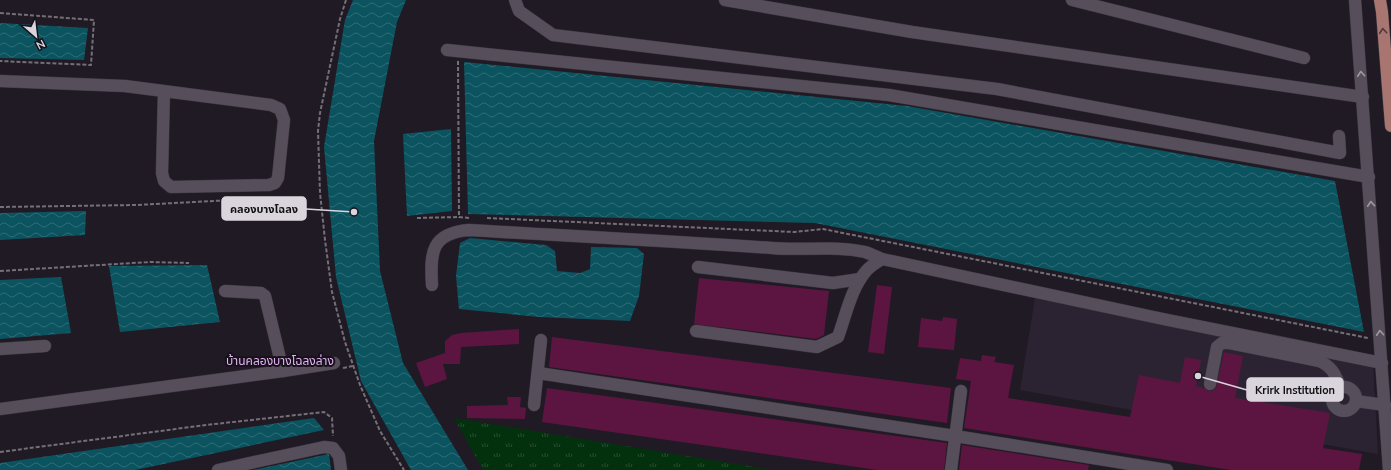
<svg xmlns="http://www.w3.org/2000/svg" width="1391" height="470" font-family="'Nunito Sans','Noto Sans Thai',sans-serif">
<defs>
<pattern id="grass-tufts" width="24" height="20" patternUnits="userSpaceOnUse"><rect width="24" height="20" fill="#03310e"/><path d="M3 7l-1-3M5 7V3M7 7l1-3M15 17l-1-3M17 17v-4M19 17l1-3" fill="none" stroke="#274e31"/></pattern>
<pattern id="water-waves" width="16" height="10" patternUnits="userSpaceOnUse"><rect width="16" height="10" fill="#0b545f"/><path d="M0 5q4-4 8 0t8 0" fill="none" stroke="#2e6c76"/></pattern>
</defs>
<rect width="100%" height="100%" fill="#201a24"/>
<polygon fill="#2c2332" points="1035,298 1373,363 1378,454 1020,390"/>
<polygon fill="url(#grass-tufts)" points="454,418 773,470 483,470"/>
<g fill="url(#water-waves)">
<polygon points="353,0 406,0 397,22 374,141 380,271 403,363 468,470 411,470 361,381 336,277 324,147 345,20"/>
<polygon points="0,23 88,28 84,60 0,58"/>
<polygon points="464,62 907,106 1335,181 1364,332 815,223 468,214"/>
<polygon points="451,129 452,211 407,216 403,134"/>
<polygon points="86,211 85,235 0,240 0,213"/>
<polygon points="470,238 546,245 555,251 557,271 580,273 590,269 591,247 637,248 644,254 639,296 630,321 539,317 459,309 456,276 460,243"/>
<polygon points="207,265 220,322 120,332 109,266"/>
<polygon points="61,277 71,333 0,339 0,280"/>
<polygon points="314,418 324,430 135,470 0,470 0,463"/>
<polygon points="329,454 331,470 253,470"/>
</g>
<g fill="#5c1541">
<polygon points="699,278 829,291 824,335 816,339 694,324"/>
<polygon points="877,285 892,287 884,354 868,352"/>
<polygon points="943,317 957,319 954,350 918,347 921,318 942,321"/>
<polygon points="519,329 519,344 461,347 460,364 443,364 447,379 425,387 416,363 445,353 445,341 452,335 461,333"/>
<polygon points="552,337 951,388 947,423 549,367"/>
<polygon points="1224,352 1243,356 1235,398 1330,413 1323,448 1362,454 1359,470 1231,470 964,428 971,381 956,379 960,358 981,361 982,355 996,357 994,362 1014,365 1008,398 1130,417 1139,375 1180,383 1185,357 1201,360 1196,386 1204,388 1208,391 1212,391 1215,389 1217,385"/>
<polygon points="547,388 947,443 944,470 878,470 542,422"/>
<polygon points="507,397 521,397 520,407 526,408 525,419 467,418 467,406 508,405"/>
<polygon points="962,445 1089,465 1088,470 959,470"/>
</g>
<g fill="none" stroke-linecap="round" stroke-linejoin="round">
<g stroke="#3c373f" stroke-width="13">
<g id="minor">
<polyline points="515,0 519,11 553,35 997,89 1340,153 1339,136"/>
<polyline points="725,0 912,32 1363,97"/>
<polyline points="1072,0 1304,58"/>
<polyline points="1355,0 1389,470"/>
<polyline points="447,50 889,95 1369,177"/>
<polyline points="0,81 125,86 271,105 280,109 284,120 278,178 275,183 269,185 171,187 164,181 162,173 164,91"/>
<polyline points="698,267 833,283 860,279"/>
<path d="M432,285c-2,-32 -1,-52 37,-55 101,6 202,11 303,18 31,3 62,-3 93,4 6,2 12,5 17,7l281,60 219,44"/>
<polyline points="225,291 261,293 265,296 283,371"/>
<path d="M696,331l121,16 21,-10c8,-22 13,-49 29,-67 4,-4 10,-8 15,-11"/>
<polyline points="0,349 45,346"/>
<polyline points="538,373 955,436 1167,470"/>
<path d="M1210,384l7,-37 5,-4h7l90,18c14,6 16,14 22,27"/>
<circle cx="1344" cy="399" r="12"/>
<polyline points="1356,401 1385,405"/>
<polyline points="534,405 541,340"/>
<polyline points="0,409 283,371 334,363"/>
<polyline points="218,470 324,447 333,448 339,456 341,470"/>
<polyline points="951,470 961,391"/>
</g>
</g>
<g stroke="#3c373f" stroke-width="13">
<polyline id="major" points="1380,0 1382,12 1391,126"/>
</g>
<g stroke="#756f78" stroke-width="2" stroke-dasharray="4 2" stroke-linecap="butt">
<polyline points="346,0 340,19 320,113 318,131 320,193 325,240 332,292 345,342 360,385 380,431 404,470"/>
<polyline points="0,13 94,20 91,65 0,61"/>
<polyline points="458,61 459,217 469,218"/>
<polyline points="0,207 136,205 232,200"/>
<polyline points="417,218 459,217"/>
<polyline points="487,218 794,232 823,229 1368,338"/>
<polyline points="0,271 150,262 189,263"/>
<polyline points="343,368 353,366"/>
<polyline points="0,452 206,425 324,412 332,418 333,436"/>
</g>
<use href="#minor" stroke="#564f5b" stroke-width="12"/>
<use href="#major" stroke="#a97571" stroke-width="12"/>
</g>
<defs><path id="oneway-chevron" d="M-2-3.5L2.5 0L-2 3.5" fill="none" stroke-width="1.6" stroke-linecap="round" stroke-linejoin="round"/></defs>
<use stroke="#51393d" href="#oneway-chevron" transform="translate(1383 31) rotate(-95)"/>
<g stroke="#9f99a2">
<use href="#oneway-chevron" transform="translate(1361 74) rotate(-95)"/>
<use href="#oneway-chevron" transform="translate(1371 204) rotate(-94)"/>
<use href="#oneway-chevron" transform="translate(1380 333) rotate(-94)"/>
</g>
<g text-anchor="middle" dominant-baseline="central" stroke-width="4" stroke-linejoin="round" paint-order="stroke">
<g font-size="12" fill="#e4b4f3" stroke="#17111b">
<text x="280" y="361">บ้านคลองบางโฉลงล่าง</text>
</g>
</g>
<path fill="none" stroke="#dad5dd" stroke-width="1.5" d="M354 212L306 209M1198 376L1247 390"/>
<g fill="#dad5dd" stroke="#17111b" stroke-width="1.5">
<circle cx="354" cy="212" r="4"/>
<circle cx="1198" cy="376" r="4"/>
</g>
<g fill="#dad5dd" stroke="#dad5dd" stroke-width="1.5">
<rect x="222" y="197" width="84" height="23" rx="4"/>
<rect x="1247" y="378" width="96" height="23" rx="4"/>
</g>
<g font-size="11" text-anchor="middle" font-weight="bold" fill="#111">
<text x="264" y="213">คลองบางโฉลง</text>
<text x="1295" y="394">Krirk Institution</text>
</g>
<g transform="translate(36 36) rotate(152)" stroke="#17111b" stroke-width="3" paint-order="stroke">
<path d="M0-3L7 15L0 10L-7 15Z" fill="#dad5dd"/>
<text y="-6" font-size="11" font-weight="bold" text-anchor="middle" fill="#dad5dd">N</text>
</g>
</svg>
